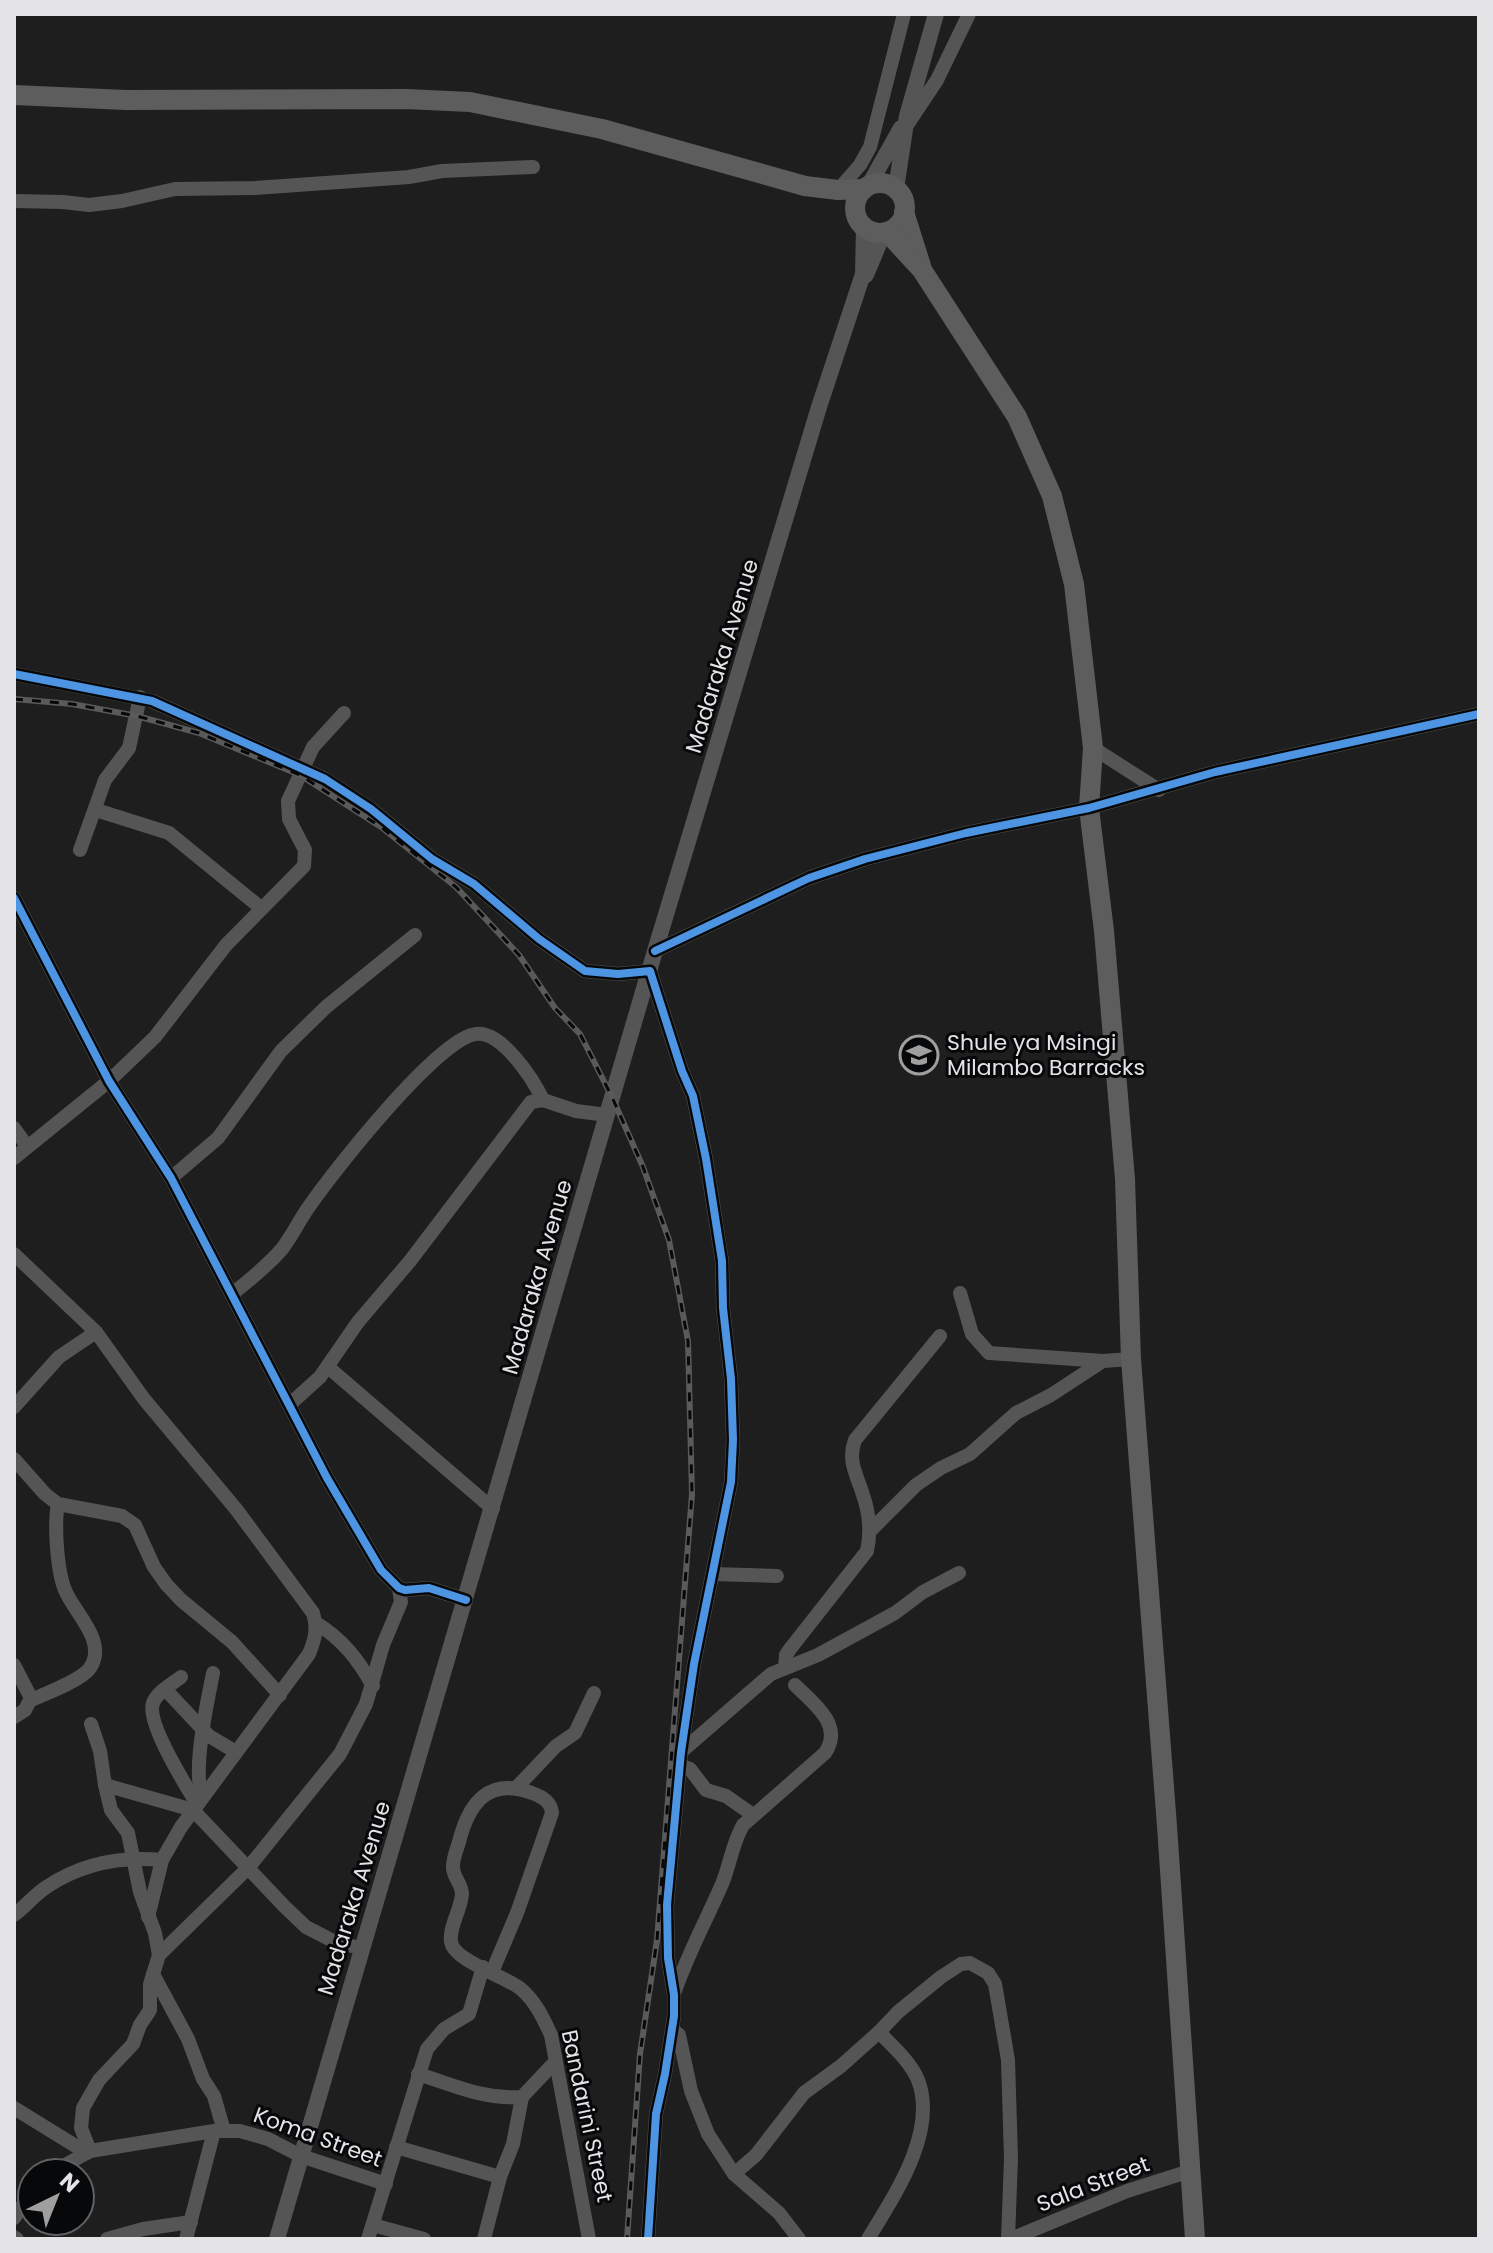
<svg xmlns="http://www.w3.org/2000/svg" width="1493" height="2253" font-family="Poppins,sans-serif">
<rect width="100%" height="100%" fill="#1e1e1f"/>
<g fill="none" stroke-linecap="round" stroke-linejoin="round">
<g stroke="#555" stroke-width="14">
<polyline points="907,125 937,80 969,14"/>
<polyline points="838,190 860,165 870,147 904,14"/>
<polyline points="14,201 63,202 89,205 122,201 175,189 255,188 409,177 442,171 533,167"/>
<polyline points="14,674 152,701 325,779 371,809 432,859 474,884 539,939 585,971 618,974 650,971 682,1071 693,1096 706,1159 722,1261 723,1308 731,1379 733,1440 731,1482 694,1664 681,1752 667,1905 668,1958 674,1995 674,2016 665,2074 656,2114 648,2239"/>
<polyline points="1093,748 1159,790"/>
<polyline points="96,810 169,833 261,908"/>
<polyline points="80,850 105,780 129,748 140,697"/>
<polyline points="14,898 109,1081 171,1178 327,1478 381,1570 399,1588 405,1590 429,1588 466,1600"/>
<polyline points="655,951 809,878 865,859 966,833 1089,808 1215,772 1479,714"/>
<polyline points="14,1128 27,1146"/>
<polyline points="14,1158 109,1081 155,1037 226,945 304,866 305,850 289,819 288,801 313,747 344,713"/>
<polyline points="171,1178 218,1138 281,1051 326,1007 415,935"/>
<path d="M14,1254l82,78 48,67 92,110 77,104c5,16 2,26 -4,41l-128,173 -19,33 -14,57"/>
<polyline points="960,1293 972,1334 989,1353 1103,1361"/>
<path d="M232,1294c18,-14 35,-28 50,-45 10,-13 17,-28 26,-41 24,-35 130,-170 168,-174 26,-3 57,45 67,66"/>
<polyline points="328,1367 493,1509"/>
<polyline points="289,1405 320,1377 358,1322 410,1261 531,1102 543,1100 576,1111 607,1115"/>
<polyline points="14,1407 59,1357 96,1332"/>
<polyline points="14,1459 45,1494 58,1504 122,1516 135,1525 154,1567 166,1584 181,1600 232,1642 280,1695"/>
<polyline points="870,1531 916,1485 941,1468 970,1454 1016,1413 1051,1395 1103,1361 1131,1359"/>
<polyline points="713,1574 777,1576"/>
<path d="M316,1623c26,16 42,36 57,63"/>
<polyline points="14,1665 31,1698 25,1710 14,1717"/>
<path d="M785,1668l1,-13 4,-6 77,-98c4,-18 2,-39 -4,-56 -6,-20 -16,-34 -8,-55l85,-104"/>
<path d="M181,1677c-9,7 -24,15 -28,26 -7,19 33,83 44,101"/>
<polyline points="165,1689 209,1736 236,1752"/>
<path d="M31,1700c14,-6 51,-20 59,-32 18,-27 -16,-55 -25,-78 -8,-19 -11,-66 -7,-86"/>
<polyline points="91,1724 100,1751 105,1785 193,1810 285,1907 306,1927 337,1943 362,1948"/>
<polyline points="681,1752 771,1674 818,1655 895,1613 923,1592 959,1573"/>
<polyline points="680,1765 690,1769 706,1790 726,1796 753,1815"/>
<polyline points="516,1788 556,1746 575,1733 594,1693"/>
<path d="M203,1797c-12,-23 5,-98 10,-124"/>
<path d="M14,1915c12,-9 21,-21 34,-29 35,-23 73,-30 114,-26"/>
<polyline points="159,1955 248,1868 340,1754 366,1704 383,1645 401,1602 399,1588"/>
<path d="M492,1972l25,-59 35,-100c-1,-11 -9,-16 -20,-20 -43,-16 -63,9 -73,49 -2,7 -6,16 -6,24 -1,10 9,18 9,28 -1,16 -13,32 -11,48 3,19 56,35 70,47 15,13 22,29 30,46l38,204"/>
<polyline points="153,1974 188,2039 203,2079 214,2096 224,2131"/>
<path d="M674,1994c13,-39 32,-73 48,-110 8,-19 10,-40 21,-59l82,-72c19,-28 -11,-49 -30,-68"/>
<polyline points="673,2030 679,2035 691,2091 708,2134 734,2174 779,2213 799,2239"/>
<path d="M418,2074c36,11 66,26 104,23l32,-34"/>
<polyline points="14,2108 87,2153"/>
<polyline points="396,2147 500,2177"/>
<polyline points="90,2151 81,2128 83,2108 99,2080 133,2044 140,2025 150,2010 150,1984 159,1955 155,1933 140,1892 128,1833 111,1810 105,1785"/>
<polyline points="51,2173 90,2151 214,2131 240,2131 268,2139 301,2156 386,2184"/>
<polyline points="734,2174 756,2155 804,2093 841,2066 879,2032 898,2012 941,1977 961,1964 970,1963 988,1973 995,1984 1008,2060 1011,2158 1008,2239"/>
<polyline points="14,2218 32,2192"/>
<polyline points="373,2225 424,2239"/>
<polyline points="14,2237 17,2239"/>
<polyline points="107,2239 143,2229 191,2222"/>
<polyline points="186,2239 214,2131"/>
<polyline points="368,2239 427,2049 444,2029 469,2014 483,1967"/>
<polyline points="484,2239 500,2177 513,2144 522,2097"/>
<path d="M868,2239c26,-43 70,-107 50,-159 -7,-18 -26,-34 -39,-48"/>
<polyline points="1011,2239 1127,2191 1190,2171"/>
</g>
<g stroke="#555556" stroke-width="16">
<polyline points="869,185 901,128"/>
<polyline points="896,189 907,116 936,14"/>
<polyline points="866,275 884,232"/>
<polyline points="277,2239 655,951 819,407 863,274 864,227"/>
</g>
<g stroke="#5d5d5d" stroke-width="20">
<polyline points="14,95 126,100 406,99 470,102 602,129 805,186 838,190 863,189"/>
<circle cx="880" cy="208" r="25"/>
<polyline points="904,212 921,266"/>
<polyline points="887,232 922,270 1017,417 1052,496 1074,584 1093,748 1089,808 1104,931 1125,1179 1131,1359 1167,1826 1195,2239"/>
</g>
<g stroke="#5a5a5b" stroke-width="6">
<polyline id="rail" points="14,699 72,704 137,716 199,733 300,775 381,827 456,887 519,955 555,1008 580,1034 612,1097 643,1167 669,1240 688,1341 692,1494 657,1940 640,2054 627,2239"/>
</g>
<use href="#rail" stroke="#070809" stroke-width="3" stroke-dasharray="9" stroke-linecap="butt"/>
<g stroke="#070809" stroke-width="13">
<g id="cycleway">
<polyline points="14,674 152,701 325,779 371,809 432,859 474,884 539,939 585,971 618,974 650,971 682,1071 693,1096 706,1159 722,1261 723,1308 731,1379 733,1440 731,1482 694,1664 681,1752 667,1905 668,1958 674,1995 674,2016 665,2074 656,2114 648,2239"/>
<polyline points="14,898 109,1081 171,1178 327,1478 381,1570 399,1588 405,1590 429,1588 466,1600"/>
<polyline points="655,951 809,878 865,859 966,833 1089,808 1215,772 1479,714"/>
</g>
</g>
<use href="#cycleway" stroke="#4d94e3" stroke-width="8"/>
</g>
<defs>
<g id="school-ring" transform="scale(2)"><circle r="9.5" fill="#070809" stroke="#9f9fa0" stroke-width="1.5"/><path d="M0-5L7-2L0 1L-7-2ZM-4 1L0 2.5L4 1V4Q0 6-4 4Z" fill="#9f9fa0"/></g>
</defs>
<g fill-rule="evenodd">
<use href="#school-ring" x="919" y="1055"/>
</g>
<g text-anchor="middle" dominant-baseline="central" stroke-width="6" stroke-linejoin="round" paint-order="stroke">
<g font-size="22" fill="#e4e4e6" stroke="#070809">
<text transform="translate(722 656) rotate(-73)">Madaraka Avenue</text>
<text transform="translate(537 1277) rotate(-74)">Madaraka Avenue</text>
<text transform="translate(354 1898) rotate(-73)">Madaraka Avenue</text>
<text transform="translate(587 2116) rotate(78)">Bandarini Street</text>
<text transform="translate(318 2137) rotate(20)">Koma Street</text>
<text transform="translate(1093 2184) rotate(-21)">Sala Street</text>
</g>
<g font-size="22" fill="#e4e4e6" stroke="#070809" text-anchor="start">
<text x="947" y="1042">Shule ya Msingi<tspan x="947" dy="25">Milambo Barracks</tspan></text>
</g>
</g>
<rect width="1493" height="2253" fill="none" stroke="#e4e4e6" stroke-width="32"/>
<g transform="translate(56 2197) rotate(43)"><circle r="38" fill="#070809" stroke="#5f6061" stroke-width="2"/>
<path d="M0-6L14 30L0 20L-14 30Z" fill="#9f9fa0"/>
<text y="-12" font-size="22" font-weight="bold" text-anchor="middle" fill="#e4e4e6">N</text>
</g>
</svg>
